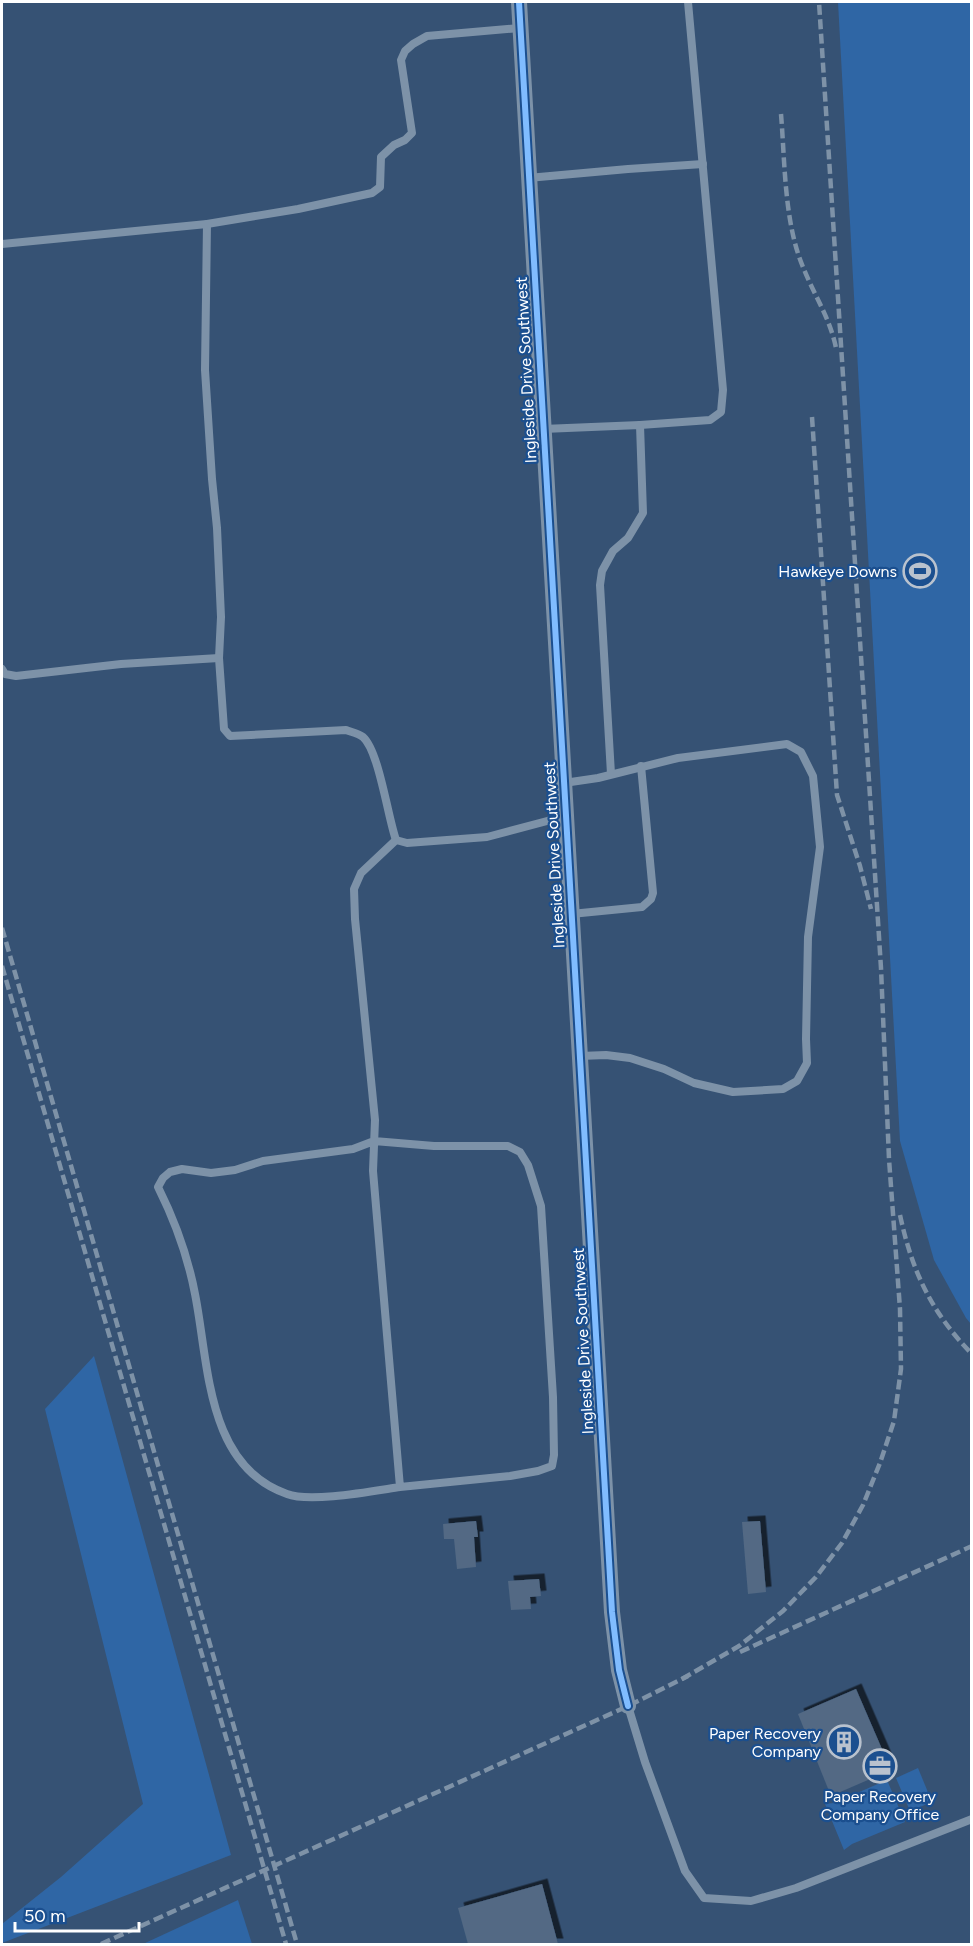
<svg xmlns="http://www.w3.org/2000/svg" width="973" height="1946" font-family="Figtree,sans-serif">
<defs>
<filter id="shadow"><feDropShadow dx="5.5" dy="-5.5" stdDeviation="0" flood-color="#0009"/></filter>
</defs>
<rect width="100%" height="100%" fill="#365274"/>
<g fill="#2f66a5">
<polygon points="838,2 971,2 971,1324 966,1318 934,1260 900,1141"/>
<polygon points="94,1356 231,1855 2,1943 2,1924 61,1877 143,1804 45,1409"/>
<polygon points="918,1768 932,1802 910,1811 896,1778"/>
<polygon points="887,1780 905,1822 852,1844 844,1850 825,1804 834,1803"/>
<polygon points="238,1900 252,1944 143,1944"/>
</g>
<g fill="#526984" filter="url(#shadow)">
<polygon points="476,1521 478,1537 474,1537 476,1567 457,1569 454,1539 444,1539 443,1524"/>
<polygon points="760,1521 766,1592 748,1594 742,1522"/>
<polygon points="539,1579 541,1596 530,1597 531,1609 511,1610 508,1581"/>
<polygon points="856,1689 891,1770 831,1796 798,1714"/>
<polygon points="542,1884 558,1944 468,1944 458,1908"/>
</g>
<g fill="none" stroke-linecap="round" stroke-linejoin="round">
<g stroke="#7d92a8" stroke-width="8">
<polyline points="528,178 628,169 703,164"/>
<path d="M207,224l-2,146 7,109 5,49 4,89 -2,41 5,71 6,7 116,-6c5,2 13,4 17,7 16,14 25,81 33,103"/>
<polyline points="2,244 207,224 298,209 372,193 380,187 381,157 394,145 405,140 412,133 401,60 405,51 413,44 427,36 520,28"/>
<polyline points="640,425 710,420 721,412 723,390 688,2"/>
<polyline points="543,429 640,425 643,513 628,538 613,551 602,571 600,585 611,774"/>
<polyline points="2,669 5,674 16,676 121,664 219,658"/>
<polyline points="564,783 598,778 678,758 787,744 801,752 813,776 820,847 808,937 806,1039 807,1063 797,1081 783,1089 733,1092 694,1083 664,1069 630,1058 606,1055 580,1056"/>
<path d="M396,840l-35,33 -7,16 1,30 20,201 -2,51 27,316c-27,4 -90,16 -113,7 -81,-28 -78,-130 -92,-200 -7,-37 -20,-73 -37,-107l5,-9 7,-6 12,-3 29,4 24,-3 28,-9 90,-12 21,-8 60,5h74l12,6 8,13 13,41 12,191 1,58 -2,11 -14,5 -28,5 -110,11"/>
<polyline points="396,840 407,843 487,837 566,816"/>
<polyline points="571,914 642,907 651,899 653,893 641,766"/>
<polyline points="628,1706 645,1762 685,1871 704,1898 751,1901 796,1888 972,1819"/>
</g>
<polyline stroke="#7d92a8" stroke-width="16" points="519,2 612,1612 619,1670 628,1706"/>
<g stroke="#7e92a7" stroke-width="4.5" stroke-dasharray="10 4.5" stroke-linecap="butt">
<path d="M781,114c4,48 3,108 22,153 11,28 27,51 33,81"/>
<polyline points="812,417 837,795 860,866 871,909"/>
<polyline points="2,928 297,1944"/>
<polyline points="2,966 286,1944"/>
<path d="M900,1215c12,56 31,97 72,139"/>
<polyline points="740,1652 972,1546"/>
<polyline points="682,1679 739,1646 783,1611 816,1577 842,1543 863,1505 880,1463 894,1421 901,1369 900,1309 889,1159 881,968 819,2"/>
<polyline points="101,1944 628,1706 688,1676"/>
</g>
<g stroke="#1b4f8f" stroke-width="10">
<polyline id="cycleway" points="519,2 612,1612 619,1670 628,1706"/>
</g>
<use href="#cycleway" stroke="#80bcff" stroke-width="6"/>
</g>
<defs>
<g id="stadium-ring" transform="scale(1.725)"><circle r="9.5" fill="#1b4f8f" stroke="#b9c2ce" stroke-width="1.5"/><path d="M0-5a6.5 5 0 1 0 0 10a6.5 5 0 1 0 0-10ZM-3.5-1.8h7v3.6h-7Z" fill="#b9c2ce"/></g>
<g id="building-ring" transform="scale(1.725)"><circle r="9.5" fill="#1b4f8f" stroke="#b9c2ce" stroke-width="1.5"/><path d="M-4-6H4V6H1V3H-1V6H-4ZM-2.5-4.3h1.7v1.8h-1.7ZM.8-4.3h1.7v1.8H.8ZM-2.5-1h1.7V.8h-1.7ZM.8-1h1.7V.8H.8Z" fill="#b9c2ce"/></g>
<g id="office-ring" transform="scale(1.725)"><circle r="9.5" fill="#1b4f8f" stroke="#b9c2ce" stroke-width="1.5"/><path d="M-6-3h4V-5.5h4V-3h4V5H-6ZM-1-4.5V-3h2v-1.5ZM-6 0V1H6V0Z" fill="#b9c2ce"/></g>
</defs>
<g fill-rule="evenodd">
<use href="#stadium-ring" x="920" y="571"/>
<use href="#building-ring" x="844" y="1742"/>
<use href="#office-ring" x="880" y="1766"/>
</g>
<g text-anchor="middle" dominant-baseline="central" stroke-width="4.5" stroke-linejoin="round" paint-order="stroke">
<g font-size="16" fill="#fff" stroke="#1b4f8f">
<text transform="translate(526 370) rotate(-93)">Ingleside Drive Southwest</text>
<text transform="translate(554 855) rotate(-93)">Ingleside Drive Southwest</text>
<text transform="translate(583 1341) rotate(-93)">Ingleside Drive Southwest</text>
</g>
<g font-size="16" fill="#fff" stroke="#1b4f8f" text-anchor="end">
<text x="897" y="571">Hawkeye Downs</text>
<text x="821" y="1733">Paper Recovery<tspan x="821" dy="18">Company</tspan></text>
<text x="880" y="1796" text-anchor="middle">Paper Recovery<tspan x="880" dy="18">Company Office</tspan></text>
</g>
</g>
<rect width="973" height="1946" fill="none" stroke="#ffffff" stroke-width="6"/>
<path d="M15 1922v9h124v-9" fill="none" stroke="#ffffff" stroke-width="3"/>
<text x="24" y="1922" font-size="18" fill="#ffffff" stroke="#1b4f8f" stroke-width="4.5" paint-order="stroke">50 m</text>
</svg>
